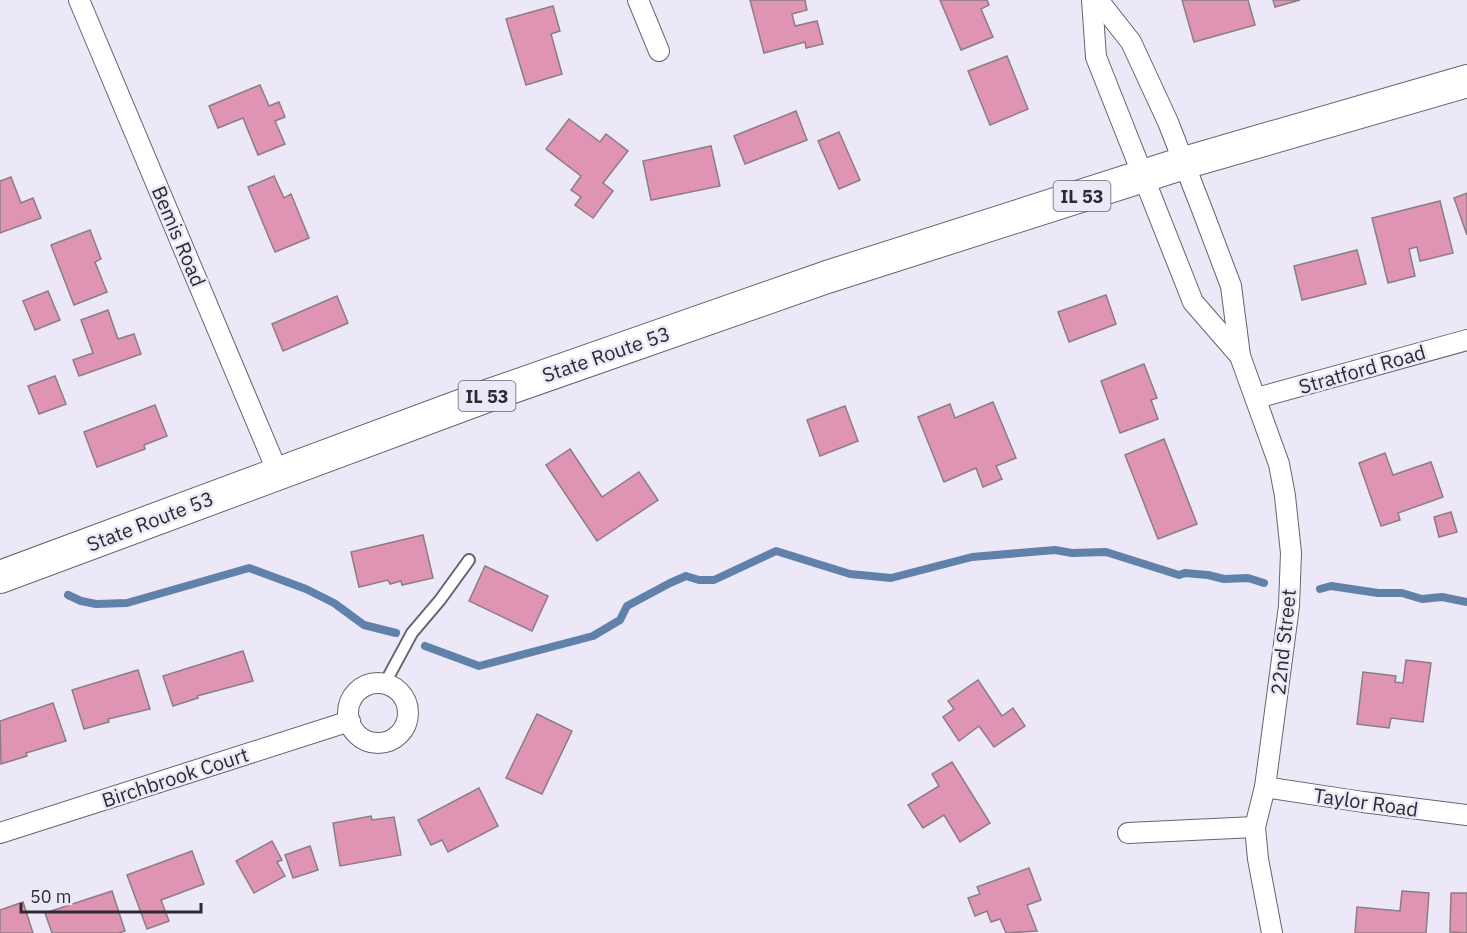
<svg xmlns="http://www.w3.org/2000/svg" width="1467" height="933" font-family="'IBM Plex Sans',sans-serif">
<rect width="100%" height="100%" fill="#ece8f8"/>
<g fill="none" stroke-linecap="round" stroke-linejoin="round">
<g stroke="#5f81aa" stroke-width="8">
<polyline points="1320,589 1331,586 1378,593 1402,593 1422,599 1442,597 1467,602"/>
<polyline points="68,595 81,601 96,604 127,603 249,568 306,589 334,603 364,625 396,633"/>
<polyline points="425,646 479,666 593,636 620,620 627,606 670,583 686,576 699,580 714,580 776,551 850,574 891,578 972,557 1055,550 1072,553 1106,552 1179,575 1185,573 1208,575 1224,579 1248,578 1264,583"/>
</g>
</g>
<g fill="#df94b4" stroke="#8c7d83" stroke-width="1.5">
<polygon points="750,0 805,0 807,10 792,14 795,26 817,21 823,44 806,48 805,42 764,53"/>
<polygon points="940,0 987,0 989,5 981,9 993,37 961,50"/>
<polygon points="1182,0 1248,0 1255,25 1194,42"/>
<polygon points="1273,0 1300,0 1275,7"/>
<polygon points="553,6 560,31 551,34 562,74 526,85 506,19"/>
<polygon points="1007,56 1028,109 990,125 968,71"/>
<polygon points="260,85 269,106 279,102 285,117 275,121 285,144 258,155 243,118 218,128 209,106"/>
<polygon points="796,111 807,140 745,164 734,136"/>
<polygon points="569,119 600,142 606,134 628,151 603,183 613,191 593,218 575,205 581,197 571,190 581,176 546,149"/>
<polygon points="839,132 860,180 839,189 818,141"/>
<polygon points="711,146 720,186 651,200 643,161"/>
<polygon points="274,176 284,198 291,194 309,238 275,252 248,187"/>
<polygon points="11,177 21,203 33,198 41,218 0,233 0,181"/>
<polygon points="1467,193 1467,235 1454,198"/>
<polygon points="1440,201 1453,253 1420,261 1417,247 1409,249 1415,276 1388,283 1372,218"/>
<polygon points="90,230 101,259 95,262 107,292 74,305 51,245"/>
<polygon points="1357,250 1366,284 1302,300 1294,266"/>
<polygon points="48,291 60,320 35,330 23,301"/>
<polygon points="1106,295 1116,324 1069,342 1058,312"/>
<polygon points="337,296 348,323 283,351 272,324"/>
<polygon points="108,310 118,339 134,334 141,354 79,376 73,360 93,353 81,320"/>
<polygon points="1144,364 1157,398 1151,400 1158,419 1120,433 1101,381"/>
<polygon points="55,376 66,404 39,414 28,386"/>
<polygon points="993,402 1016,458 996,466 1002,479 983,487 976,468 944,482 918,417 950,404 955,418"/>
<polygon points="155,405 167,436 144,445 145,449 97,467 84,432"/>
<polygon points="845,406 858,441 820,456 807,420"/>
<polygon points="1164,439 1197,524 1158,539 1125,455"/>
<polygon points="570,449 602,497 639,472 658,500 597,541 546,465"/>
<polygon points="1385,453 1393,475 1431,462 1443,497 1398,513 1400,520 1381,526 1359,463"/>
<polygon points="1451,512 1457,532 1439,537 1434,517"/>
<polygon points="423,535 433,578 402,585 401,581 390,584 388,580 359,587 351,552"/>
<polygon points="485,566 548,596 532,631 469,601"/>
<polygon points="243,651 253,681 197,696 198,698 173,706 163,676"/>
<polygon points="1406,660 1431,663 1423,722 1391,718 1389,728 1357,724 1363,672 1396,676 1395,682 1403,683"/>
<polygon points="138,670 150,709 108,719 109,722 84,729 72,690"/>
<polygon points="978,680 1002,716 1013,708 1025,726 994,747 979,726 959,741 943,717 954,709 948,701"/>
<polygon points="53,703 66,741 26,753 27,756 1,764 0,721"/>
<polygon points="537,714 572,731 542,794 506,778"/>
<polygon points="952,762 990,823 960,842 944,815 923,828 908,805 939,786 932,774"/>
<polygon points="479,788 498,826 448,852 442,840 431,845 418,820"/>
<polygon points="371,816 372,820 394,817 401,855 340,866 333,823"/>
<polygon points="272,841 282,860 277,862 285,876 254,893 236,861"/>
<polygon points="310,846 318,870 293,878 285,855"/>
<polygon points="192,851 204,884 161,900 169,921 147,929 127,875"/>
<polygon points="1029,868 1041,900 1027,905 1037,931 1006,933 1000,919 991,922 987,911 975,916 968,898 980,894 977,887"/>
<polygon points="112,891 125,931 119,933 52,933 45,913"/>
<polygon points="1402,891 1429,893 1426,933 1355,933 1357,907 1400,911"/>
<polygon points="1451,893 1467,893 1467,933 1450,932"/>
<polygon points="23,902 33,933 0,933 0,910"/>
</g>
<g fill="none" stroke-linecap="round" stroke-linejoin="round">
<g stroke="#676471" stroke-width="14">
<polyline id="lane" points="385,683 412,633 440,600 469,560"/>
</g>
<g stroke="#676471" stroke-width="22">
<g id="street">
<polyline points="79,0 278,473"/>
<polyline points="638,0 659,51"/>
<polyline points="1092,0 1096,57 1193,302 1240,356"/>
<polyline points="1098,0 1131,42 1168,122 1203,212 1231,286 1240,356 1279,464 1285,496 1291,553 1289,606 1265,787 1255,827 1258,859 1272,933"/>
<polyline points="1257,398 1467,340"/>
<circle cx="378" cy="713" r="30"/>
<polyline points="1265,787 1363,802 1467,815"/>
<polyline points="0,833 350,721"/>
<polyline points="1128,833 1255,827"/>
</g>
</g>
<g stroke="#676471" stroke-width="34">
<polyline id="primary" points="0,577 487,396 827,277 1184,163 1467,81"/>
</g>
<use href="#lane" stroke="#fff" stroke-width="10"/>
<use href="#street" stroke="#fff" stroke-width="20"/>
<use href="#primary" stroke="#fff" stroke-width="32"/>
</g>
<g text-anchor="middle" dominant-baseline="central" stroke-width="5" stroke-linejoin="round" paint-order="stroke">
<g fill="#ece8f8" stroke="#66646d" stroke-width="1.5">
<rect x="1053.5" y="181" width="57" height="30" rx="4.5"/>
<rect x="458.5" y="381" width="57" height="30" rx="4.5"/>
</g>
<g font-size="18" font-weight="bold" fill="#2d2b31">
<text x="1082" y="196">IL 53</text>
<text x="487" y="396">IL 53</text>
</g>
<g font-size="20" fill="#2d2b31" stroke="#ece8f8">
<text transform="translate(179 236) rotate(67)">Bemis Road</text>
<text transform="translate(606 354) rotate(-19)">State Route 53</text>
<text transform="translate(1362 369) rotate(-16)">Stratford Road</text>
<text transform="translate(150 521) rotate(-21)">State Route 53</text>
<text transform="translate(1283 642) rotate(-84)">22nd Street</text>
<text transform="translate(175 777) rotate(-18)">Birchbrook Court</text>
<text transform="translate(1366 802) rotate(8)">Taylor Road</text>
</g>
</g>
<path d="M21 903v9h180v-9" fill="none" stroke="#2d2b31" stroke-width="3"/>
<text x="30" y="903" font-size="18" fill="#2d2b31" stroke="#ece8f8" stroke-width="4.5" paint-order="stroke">50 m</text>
</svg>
